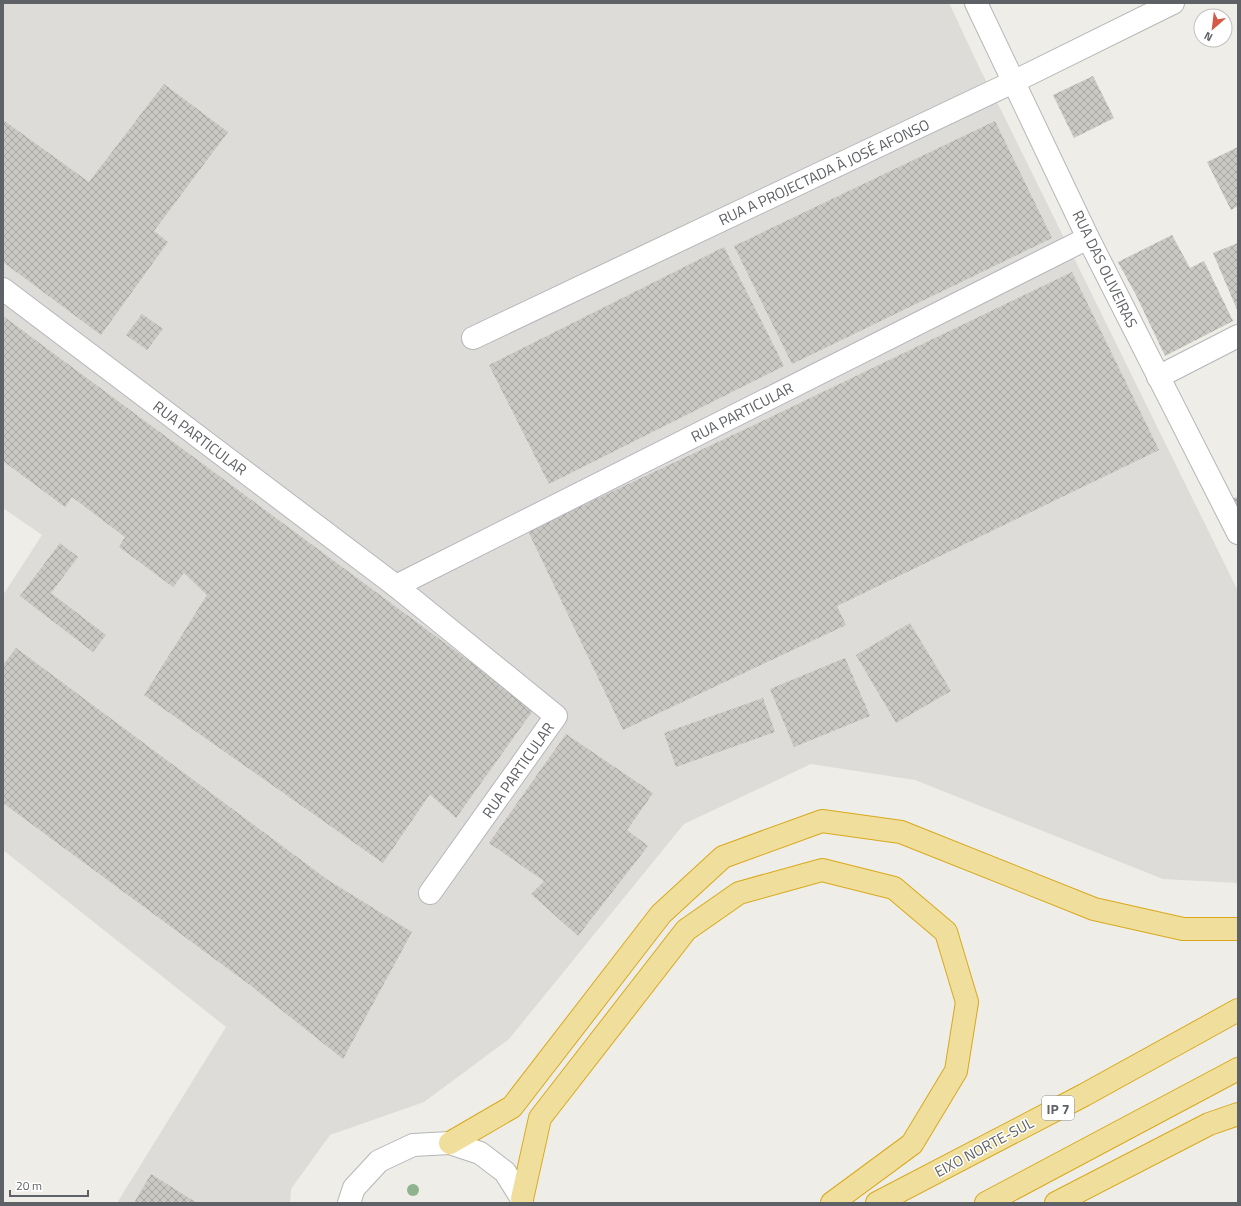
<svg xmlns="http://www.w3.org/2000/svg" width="1241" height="1206" font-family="'Titillium Web',sans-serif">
<defs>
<pattern id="building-cross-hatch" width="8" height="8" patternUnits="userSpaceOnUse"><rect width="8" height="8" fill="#cac8c3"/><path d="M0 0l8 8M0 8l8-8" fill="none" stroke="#a7a6a2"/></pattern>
</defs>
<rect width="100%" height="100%" fill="#eeede7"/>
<polygon fill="#dddcd9" points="3,3 949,3 981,71 1003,114 1238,591 1238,883 1163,879 915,780 811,764 684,824 509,1039 424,1102 330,1135 291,1189 290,1203 117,1203 226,1027 3,850 3,595 42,535 3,508"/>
<g fill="url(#building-cross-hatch)">
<polygon points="1093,76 1114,118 1074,138 1053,95"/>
<polygon points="164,84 228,132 154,231 168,242 101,335 3,262 3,120 89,182"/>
<polygon points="995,121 1052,238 792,364 734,246"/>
<polygon points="1238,147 1238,206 1231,210 1207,162"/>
<polygon points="1172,235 1190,268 1204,261 1233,321 1165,356 1136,295 1118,262"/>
<polygon points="1238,243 1238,312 1213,253"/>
<polygon points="724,247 784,366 549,484 489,365"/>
<polygon points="1072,272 1159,450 837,606 846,625 623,730 528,531 752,426"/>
<polygon points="142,314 163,329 147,350 126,335"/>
<polygon points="3,316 534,709 456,818 430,794 383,863 144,695 207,595 184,573 173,587 119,547 125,537 72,497 65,507 3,461"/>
<polygon points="1238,497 1238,517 1229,499"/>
<polygon points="60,543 78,557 51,593 106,635 93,652 20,596"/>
<polygon points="910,623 951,691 896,723 856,655"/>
<polygon points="16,648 328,880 412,932 343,1059 250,985 3,803 3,665"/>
<polygon points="845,658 870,716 794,747 770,689"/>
<polygon points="763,698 775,732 676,767 664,733"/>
<polygon points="566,734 653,793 627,830 648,846 578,936 531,894 544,881 489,843"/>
<polygon points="151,1174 197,1203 134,1203"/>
</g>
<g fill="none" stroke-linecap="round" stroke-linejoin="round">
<g stroke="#b4b6b9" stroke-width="24">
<g id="minor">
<polyline points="976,3 1088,238 1238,533"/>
<polyline points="3,289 396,586 556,716 430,893"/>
<polyline points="473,338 1013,82 1173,3"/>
<polyline points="1158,377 1238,336"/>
<polyline points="396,586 1088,238"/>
<polyline points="349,1203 354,1188 379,1161 413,1145 450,1143 480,1153 505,1172 522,1199 522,1203"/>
</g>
</g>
<g stroke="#d9a81c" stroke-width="24">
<g id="highway">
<polyline points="450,1143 512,1107 661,914 723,857 822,821 901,832 1094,909 1183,929 1238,929"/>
<polyline points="522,1199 540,1118 686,930 739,893 822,870 894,888 946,932 967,1002 956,1071 912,1144 832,1203"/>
<polyline points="877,1203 1084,1095 1238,1010"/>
<polyline points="986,1203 1238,1069"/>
<polyline points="1056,1203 1209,1124 1238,1114"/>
</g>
</g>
<use href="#minor" stroke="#fff" stroke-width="22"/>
<use href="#highway" stroke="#f0df9c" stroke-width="22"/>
</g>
<circle fill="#8fb28f" cx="413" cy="1190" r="6"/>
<g text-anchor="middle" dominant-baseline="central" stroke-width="3" stroke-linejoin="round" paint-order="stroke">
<rect fill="#fff" stroke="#8e9093" stroke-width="1" x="1042" y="1096" width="32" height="24" rx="3"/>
<g font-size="14" font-weight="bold" fill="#5e6165">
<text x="1058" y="1108">IP 7</text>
</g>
<g font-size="15" fill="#5e6165" stroke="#fff">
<text transform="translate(824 172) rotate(-25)">RUA A PROJECTADA À JOSÉ AFONSO</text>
<text transform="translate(1105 269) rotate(64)">RUA DAS OLIVEIRAS</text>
<text transform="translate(742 412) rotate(-27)">RUA PARTICULAR</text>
<text transform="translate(200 438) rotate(37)">RUA PARTICULAR</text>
<text transform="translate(518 770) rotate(-55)">RUA PARTICULAR</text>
<text transform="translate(984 1147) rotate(-28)">EIXO NORTE-SUL</text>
</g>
</g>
<rect width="1241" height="1206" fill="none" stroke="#5e6165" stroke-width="8"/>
<g transform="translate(1213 28) rotate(208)"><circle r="19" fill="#ffffff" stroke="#bfc0c1"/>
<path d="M0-3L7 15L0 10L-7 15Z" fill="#d45947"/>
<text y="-6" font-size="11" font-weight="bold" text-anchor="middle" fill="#5e6165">N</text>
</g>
<path d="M10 1190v6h78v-6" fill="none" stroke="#5e6165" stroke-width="2"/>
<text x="16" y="1190" font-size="12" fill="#5e6165" stroke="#ffffff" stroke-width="3" paint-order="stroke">20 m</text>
</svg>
